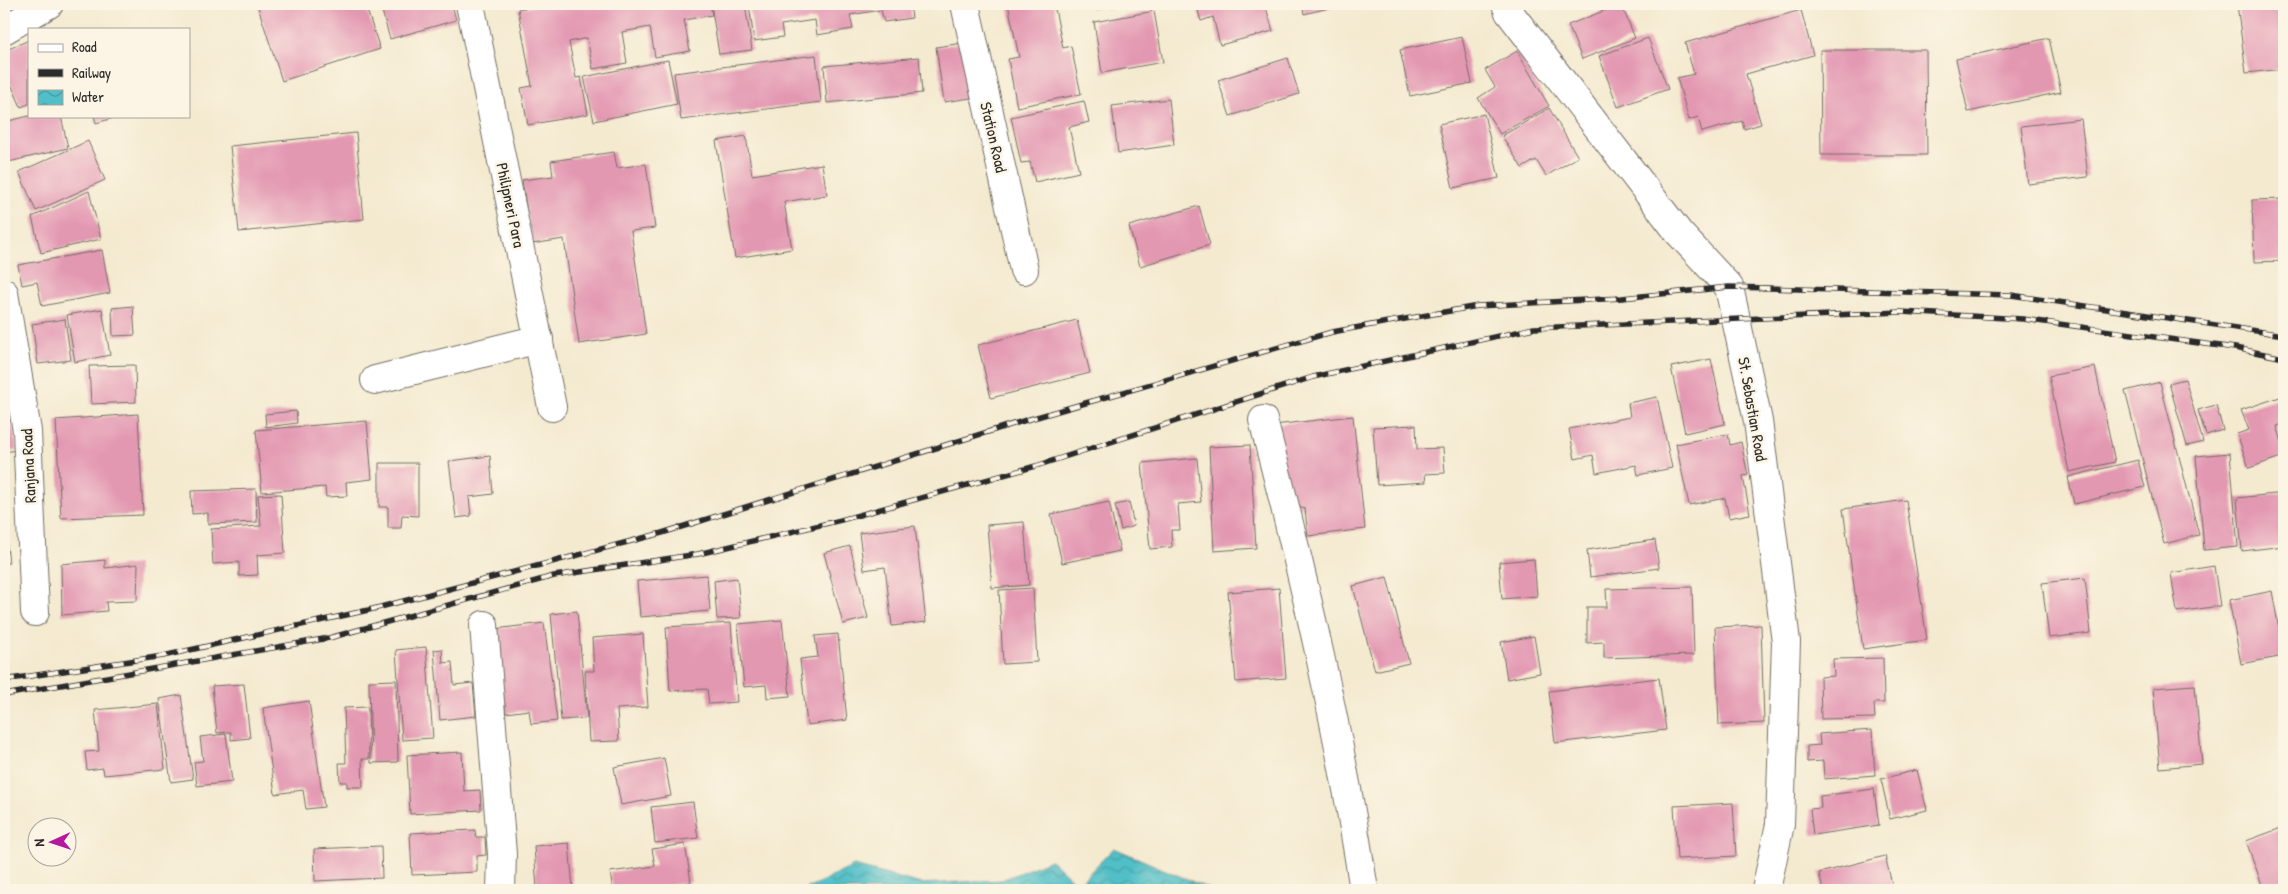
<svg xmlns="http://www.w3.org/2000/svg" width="2288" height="894" font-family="'Patrick Hand',sans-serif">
<defs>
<pattern id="water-waves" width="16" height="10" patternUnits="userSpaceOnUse" patternTransform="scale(1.25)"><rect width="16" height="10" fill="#51bfc7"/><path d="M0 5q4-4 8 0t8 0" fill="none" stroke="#439ba2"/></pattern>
</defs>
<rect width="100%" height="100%" fill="#fcf5e5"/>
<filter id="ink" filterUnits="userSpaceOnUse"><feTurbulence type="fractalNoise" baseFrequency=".02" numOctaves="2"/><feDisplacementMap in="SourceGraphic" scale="10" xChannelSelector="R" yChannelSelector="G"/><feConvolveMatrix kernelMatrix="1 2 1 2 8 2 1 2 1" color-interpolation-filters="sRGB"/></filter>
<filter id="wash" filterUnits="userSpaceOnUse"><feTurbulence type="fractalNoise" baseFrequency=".0096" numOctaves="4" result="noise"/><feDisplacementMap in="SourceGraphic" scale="20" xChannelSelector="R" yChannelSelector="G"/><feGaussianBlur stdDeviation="1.12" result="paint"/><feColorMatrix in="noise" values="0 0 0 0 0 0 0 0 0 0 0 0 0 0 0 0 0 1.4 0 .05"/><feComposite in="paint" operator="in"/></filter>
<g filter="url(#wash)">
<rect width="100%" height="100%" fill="#f4ead0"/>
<polygon fill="url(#water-waves)" stroke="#3e7579" points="1114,848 1212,890 804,890 854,866 921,884 1002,880 1051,860 1078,885"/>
<g id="blocks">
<g fill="#e398b2">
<polygon points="257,4 365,4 380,49 282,81"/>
<polygon points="380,4 452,4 456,20 390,39"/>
<polygon points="547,4 710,4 712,15 684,20 690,51 655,57 650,27 622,32 627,63 593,69 587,38 569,42 576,78 581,77 588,114 528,125 521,88 532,86 518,9"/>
<polygon points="711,4 745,4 752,50 719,54"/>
<polygon points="749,4 910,4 912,18 884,22 881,10 850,15 853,29 817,35 815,20 781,25 783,37 754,41"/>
<polygon points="1008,4 1054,4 1063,48 1071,46 1081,94 1017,107 1008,59 1019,57"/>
<polygon points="1091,4 1131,4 1131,5 1092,9"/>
<polygon points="1196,4 1265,4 1273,31 1220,45 1213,17 1201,21"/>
<polygon points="1302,4 1345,4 1304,14"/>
<polygon points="1621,4 1635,38 1582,59 1568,25"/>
<polygon points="2237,4 2284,4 2284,69 2246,73"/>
<polygon points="1801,10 1813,55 1746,74 1761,124 1744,129 1742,121 1702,132 1698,117 1689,120 1677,78 1694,74 1685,43"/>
<polygon points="1154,11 1163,62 1102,73 1094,22"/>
<polygon points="1462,37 1472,83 1410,96 1400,50"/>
<polygon points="1648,38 1668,89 1618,107 1599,56"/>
<polygon points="2049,38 2061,92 1968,112 1956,59"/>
<polygon points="29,40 29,104 21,107 4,68 4,51"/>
<polygon points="963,43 971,98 944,102 936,47"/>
<polygon points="1820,50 1926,50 1927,155 1821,155"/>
<polygon points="1517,51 1549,106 1500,134 1478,98 1495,87 1485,70"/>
<polygon points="816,55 821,102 681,120 674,73"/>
<polygon points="919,57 922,93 827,103 824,66"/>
<polygon points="1288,58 1299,94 1230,116 1218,80"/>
<polygon points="668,60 677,104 594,121 584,77"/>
<polygon points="1169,99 1174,145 1118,153 1112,106"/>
<polygon points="1084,101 1089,122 1069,127 1079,172 1035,182 1030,162 1021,163 1011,117"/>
<polygon points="1549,108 1578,157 1546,176 1536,160 1522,168 1502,136"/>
<polygon points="1484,114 1499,178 1453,188 1439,124"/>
<polygon points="29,116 61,116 68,148 4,163 4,122"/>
<polygon points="94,116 117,116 117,117 96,123"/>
<polygon points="2081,119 2088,177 2028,184 2021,126"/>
<polygon points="356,133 364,219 239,232 230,146"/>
<polygon points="746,136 752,175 822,164 827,195 784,202 792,249 735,258 716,141"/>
<polygon points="88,141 105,180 36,211 19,172"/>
<polygon points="614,152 617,168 646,164 655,228 631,231 646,334 579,344 564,239 532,244 522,180 553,176 551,161"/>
<polygon points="89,191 101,239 41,253 32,217"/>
<polygon points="2284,199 2284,261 2254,262 2252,200"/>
<polygon points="1199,206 1210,245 1140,266 1129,226"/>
<polygon points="102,250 110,293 42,306 37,282 22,285 18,265"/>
<polygon points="133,306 135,335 113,336 112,308"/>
<polygon points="102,309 110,355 75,362 67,315"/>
<polygon points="65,319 71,360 38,364 32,324"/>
<polygon points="1077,320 1090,373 991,398 978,345"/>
<polygon points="1711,359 1725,424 1685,433 1671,367"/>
<polygon points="135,365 136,402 91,404 89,366"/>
<polygon points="2095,367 2115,462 2069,472 2049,376"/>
<polygon points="4,375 17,450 4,452"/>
<polygon points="2185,379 2203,442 2187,446 2169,383"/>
<polygon points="2160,382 2199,535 2164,544 2125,391"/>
<polygon points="2283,396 2284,424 2277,426 2284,448 2284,456 2249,468 2237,434 2249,430 2241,410"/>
<polygon points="1657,397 1672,468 1638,475 1636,465 1596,473 1593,455 1575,459 1569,429 1630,417 1628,403"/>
<polygon points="2216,405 2223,430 2206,435 2198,410"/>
<polygon points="296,411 297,423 266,427 265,414"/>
<polygon points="138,414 143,515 61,518 56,420"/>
<polygon points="1353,416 1365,529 1308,536 1305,509 1292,505 1274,425"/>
<polygon points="367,421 372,479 346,482 347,496 326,497 325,487 262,492 256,430"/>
<polygon points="1416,425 1417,449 1443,448 1445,473 1425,474 1426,482 1377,485 1373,427"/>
<polygon points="1728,434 1730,445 1741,442 1748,475 1743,476 1750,514 1729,518 1725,498 1689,505 1676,444"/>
<polygon points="1250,445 1256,548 1214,551 1209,447"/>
<polygon points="2230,453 2238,547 2204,550 2196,456"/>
<polygon points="490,456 493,494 469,497 471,516 456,518 449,461"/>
<polygon points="1197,458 1201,502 1178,504 1180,530 1171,530 1172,547 1150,549 1142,463"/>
<polygon points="2138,460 2145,487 2074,504 2068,477"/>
<polygon points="379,463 418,463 418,516 402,515 401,528 388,528 388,507 379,507"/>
<polygon points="256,489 257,522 208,524 208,513 192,514 191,491"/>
<polygon points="2284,493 2284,546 2242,551 2237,498"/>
<polygon points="281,494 285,553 257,555 258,575 239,576 239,562 213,564 211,529 261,526 258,495"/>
<polygon points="1906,500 1927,640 1863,649 1843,509"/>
<polygon points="1109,502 1120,551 1062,563 1051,514"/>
<polygon points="1129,502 1134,526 1121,530 1115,505"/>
<polygon points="4,520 9,563 4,563"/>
<polygon points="1024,522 1029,585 992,588 987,525"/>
<polygon points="915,526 926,622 892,626 885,567 864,570 859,533"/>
<polygon points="1655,540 1659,568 1590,577 1587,550"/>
<polygon points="850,546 868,618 843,624 824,553"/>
<polygon points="1534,559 1537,596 1502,599 1499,562"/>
<polygon points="105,560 105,568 138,564 137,601 106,602 107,611 62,615 61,564"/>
<polygon points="2214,566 2220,606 2177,612 2171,573"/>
<polygon points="707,575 710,611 640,617 637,581"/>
<polygon points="1387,577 1409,663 1375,671 1353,586"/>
<polygon points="737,578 741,618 717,619 714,581"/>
<polygon points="2085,578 2091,633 2049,638 2042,583"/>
<polygon points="1692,587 1694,655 1604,658 1604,642 1587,643 1587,607 1607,607 1606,589"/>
<polygon points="1033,588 1037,662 1003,664 999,590"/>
<polygon points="1279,588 1286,678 1236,682 1228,592"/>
<polygon points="2272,591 2284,656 2241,664 2229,600"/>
<polygon points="577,611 587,718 561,720 551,614"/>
<polygon points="782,620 790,696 767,698 766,685 744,687 738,624"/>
<polygon points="544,623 557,721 531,724 529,710 506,713 495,629"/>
<polygon points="731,623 737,702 709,704 707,689 670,691 666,627"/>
<polygon points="1761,625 1764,723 1719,725 1715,627"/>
<polygon points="643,634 648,707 617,709 619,741 589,742 585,671 594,671 592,638"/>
<polygon points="838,634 847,720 807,725 800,659 818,657 815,636"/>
<polygon points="1534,636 1540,673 1507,679 1501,642"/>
<polygon points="426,647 433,738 402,740 396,650"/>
<polygon points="442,649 443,663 452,662 454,685 473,683 476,716 440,720 434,650"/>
<polygon points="1883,658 1884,703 1874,703 1875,718 1821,719 1820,677 1834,676 1833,659"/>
<polygon points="1659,678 1666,730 1555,743 1549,691"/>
<polygon points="396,680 398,762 371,763 369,681"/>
<polygon points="244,684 250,738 231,740 231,732 217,733 212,686"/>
<polygon points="2195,685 2202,764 2160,768 2153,688"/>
<polygon points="181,695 193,779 171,782 159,699"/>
<polygon points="309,701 324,807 306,809 303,790 275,794 263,708"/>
<polygon points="158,704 165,769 104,775 103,768 87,770 85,752 99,751 95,710"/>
<polygon points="368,707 369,759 362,759 363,787 347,787 347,782 340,782 339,763 346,763 344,708"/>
<polygon points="1872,730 1875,775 1824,779 1823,761 1807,762 1807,746 1820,745 1819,734"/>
<polygon points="226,734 232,782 197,786 194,762 203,761 200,737"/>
<polygon points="462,752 464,791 480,790 481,810 410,814 407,755"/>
<polygon points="664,758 671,796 621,805 614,767"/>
<polygon points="1917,770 1927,810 1890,819 1881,779"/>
<polygon points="1874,789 1879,825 1813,835 1810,809 1821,808 1820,796"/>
<polygon points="693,802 698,838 655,843 651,807"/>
<polygon points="1733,803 1736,856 1677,859 1674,806"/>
<polygon points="2284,827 2284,890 2274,890 2273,887 2264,890 2246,841"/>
<polygon points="475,830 476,837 485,837 486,855 477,856 477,872 412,875 410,833"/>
<polygon points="569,843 573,890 537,890 534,846"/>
<polygon points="685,844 691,882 658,887 658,890 613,890 610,872 655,866 652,849"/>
<polygon points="381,846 382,878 315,881 314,849"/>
<polygon points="1885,856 1893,888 1885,890 1823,890 1819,873"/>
</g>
</g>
</g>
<g filter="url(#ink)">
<use href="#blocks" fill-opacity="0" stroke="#716e65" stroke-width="1"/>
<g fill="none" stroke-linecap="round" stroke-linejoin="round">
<g stroke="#716e65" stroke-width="30">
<g id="minor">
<polyline points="470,4 552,407"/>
<polyline points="965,4 1024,270"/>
<polyline points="1506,4 1509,12 1679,233 1729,287 1758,421 1786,642 1780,824 1766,890"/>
<polyline points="4,30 49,4"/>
<polyline points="4,293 27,431 35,612"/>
<polyline points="375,380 539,339"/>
<path d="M1263,420c40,155 77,312 101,470"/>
<polyline points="484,625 502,854 501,890"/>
</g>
</g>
<use href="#minor" stroke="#fff" stroke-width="28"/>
<g stroke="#2b2b2b" stroke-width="5.5">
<g id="rail">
<polyline points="4,680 163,656 373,609 662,533 1023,421 1332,332 1478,306 1622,298 1729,287 2011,295 2284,335"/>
<polyline points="4,695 329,638 554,576 698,554 841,520 1036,466 1313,377 1534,328 1901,312 2023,319 2235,348 2284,358"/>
</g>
</g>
<use href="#rail" stroke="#fcf5e5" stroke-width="4" stroke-dasharray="11" stroke-linecap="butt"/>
</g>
</g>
<g text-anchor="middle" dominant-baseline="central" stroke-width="5" stroke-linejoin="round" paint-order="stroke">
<g font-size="16" fill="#2b2b2b" stroke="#fcf5e5">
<text transform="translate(994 137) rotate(77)">Station Road</text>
<text transform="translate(511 205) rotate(78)">Philipneri Para</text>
<text transform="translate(1753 409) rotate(80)">St. Sebastian Road</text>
<text transform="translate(28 466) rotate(-93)">Ranjana Road</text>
</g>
</g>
<rect width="2288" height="894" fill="none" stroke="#fcf5e5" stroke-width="20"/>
<rect x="28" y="28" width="162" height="90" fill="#fcf5e5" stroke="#a8a49b"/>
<rect x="38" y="44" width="25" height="8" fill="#ffffff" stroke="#a8a49b"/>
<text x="72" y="52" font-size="15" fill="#2b2b2b">Road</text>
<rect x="38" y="69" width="25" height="8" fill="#2b2b2b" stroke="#a8a49b"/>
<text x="72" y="78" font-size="15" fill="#2b2b2b">Railway</text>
<rect x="38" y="90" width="25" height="15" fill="url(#water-waves)" stroke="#a8a49b"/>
<text x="72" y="102" font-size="15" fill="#2b2b2b">Water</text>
<g transform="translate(52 842) rotate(267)"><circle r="24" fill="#fcf5e5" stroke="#a8a49b"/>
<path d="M0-4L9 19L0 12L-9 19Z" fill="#b5179e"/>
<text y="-8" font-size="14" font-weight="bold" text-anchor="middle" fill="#2b2b2b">N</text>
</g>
</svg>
